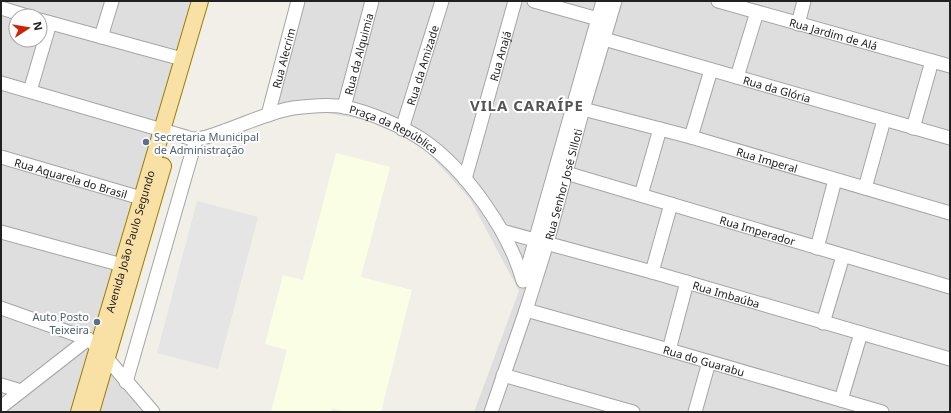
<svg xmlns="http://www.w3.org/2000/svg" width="951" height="413" font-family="'Noto Sans',sans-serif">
<rect width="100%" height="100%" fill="#f1efe8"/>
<g fill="#dfdede" fill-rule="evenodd">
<path d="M1,1h205l-103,353 55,58h-157zM16,16h24v24h-24z"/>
<polygon points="294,1 950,1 950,412 474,412 519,291 470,199 422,146 377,122 266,102"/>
</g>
<polygon fill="#fafee4" points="336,153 390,167 361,277 412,290 381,412 346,412 332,408 331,412 271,412 287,350 265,344 283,275 303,280"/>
<polygon fill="#e5e5e5" points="197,201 258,217 218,369 157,353"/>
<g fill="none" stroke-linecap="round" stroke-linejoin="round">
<g stroke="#a5a5a5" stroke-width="15">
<g id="minor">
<polyline points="534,1 598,19"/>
<path id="s1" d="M718,1l232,65"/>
<polyline points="1,8 27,16"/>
<polyline points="40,20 182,59"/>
<polyline points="798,24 804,1"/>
<polyline points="101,37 112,1"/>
<path id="s2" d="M604,39l346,99"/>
<polyline points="737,77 757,12"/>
<path id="s3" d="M1,83l185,54c3,1 6,2 9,2 9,0 21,-5 29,-8 23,-8 46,-19 69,-23 15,-2 37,-4 52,-1 24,5 57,19 78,33 43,30 86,91 100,141"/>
<polyline points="30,91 50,23"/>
<path id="s4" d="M344,107l28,-106"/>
<path id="s5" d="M583,109l108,28 259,76"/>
<path id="s6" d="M268,115l30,-114"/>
<polyline points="913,128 932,61"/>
<path id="s7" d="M402,129l40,-128"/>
<polyline points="691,137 711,70"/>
<path id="s8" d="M1,157l140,41"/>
<path id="s9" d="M566,173l384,114"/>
<path id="s10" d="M465,179l50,-178"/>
<polyline points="865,188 884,120"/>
<polyline points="641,195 660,129"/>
<path id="s11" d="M502,231l150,41 298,87"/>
<polyline points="1,232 122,265"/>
<polyline points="817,248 835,180"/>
<polyline points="652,272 671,204"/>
<polyline points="524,280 603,1"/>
<polyline points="1,308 88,339 98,348 153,412"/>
<path id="s12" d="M526,310l143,40 213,62"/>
<polyline points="823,323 843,256"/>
<polyline points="669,350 687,282"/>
<polyline points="503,375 633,412"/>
<polyline points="126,382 196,139"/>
<polyline points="1,385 21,391"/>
<polyline points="841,400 861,333"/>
<polyline points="1,407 88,339"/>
<path id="s13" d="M491,412l35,-102 21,-67 36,-134 32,-108"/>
<polyline points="695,412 709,362"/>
</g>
</g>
<g stroke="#997e05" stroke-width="18">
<g id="major">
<path id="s14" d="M79,412l121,-411"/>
<polyline points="91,412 163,166"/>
</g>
</g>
<use href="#minor" stroke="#fff" stroke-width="13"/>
<use href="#major" stroke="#f9e1a5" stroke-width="16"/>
</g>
<g fill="#5c6f8a" stroke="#fff" stroke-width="1.5">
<circle cx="146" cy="142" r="4"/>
<circle cx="97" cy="322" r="4"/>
</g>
<g text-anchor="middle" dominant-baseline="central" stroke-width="4" stroke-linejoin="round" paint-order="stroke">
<g font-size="11" fill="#212121" stroke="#fff">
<text stroke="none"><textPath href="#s1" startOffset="120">Rua Jardim de Alá</textPath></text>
<text stroke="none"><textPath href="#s4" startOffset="55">Rua da Alquimia</textPath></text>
<text stroke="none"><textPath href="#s10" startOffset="128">Rua Anajá</textPath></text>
<text stroke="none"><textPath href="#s6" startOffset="59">Rua Alecrim</textPath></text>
<text stroke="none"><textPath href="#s7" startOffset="67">Rua da Amizade</textPath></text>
<text stroke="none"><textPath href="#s2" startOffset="180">Rua da Glória</textPath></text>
<text stroke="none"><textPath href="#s3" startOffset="411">Praça da República</textPath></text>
<text stroke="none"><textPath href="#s5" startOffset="191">Rua Imperal</textPath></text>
<text stroke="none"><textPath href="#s8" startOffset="73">Rua Aquarela do Brasil</textPath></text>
<text stroke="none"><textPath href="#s13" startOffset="239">Rua Senhor José Silloti</textPath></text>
<text stroke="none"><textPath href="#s9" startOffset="200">Rua Imperador</textPath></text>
<text stroke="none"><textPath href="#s14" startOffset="178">Avenida João Paulo Segundo</textPath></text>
<text stroke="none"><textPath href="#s11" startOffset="233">Rua Imbaúba</textPath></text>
<text stroke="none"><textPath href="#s12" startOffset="185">Rua do Guarabu</textPath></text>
</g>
<g font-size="11" fill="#4e5e75" stroke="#fff" text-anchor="start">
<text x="154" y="136">Secretaria Municipal<tspan x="154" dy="13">de Administração</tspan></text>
<text x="89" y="316" text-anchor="end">Auto Posto<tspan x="89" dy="13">Teixeira</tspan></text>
</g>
<g font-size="15" font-weight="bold" letter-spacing="1" fill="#545454" stroke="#fff">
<text x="527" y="105">VILA CARAÍPE</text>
</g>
</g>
<rect width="951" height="413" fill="none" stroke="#212121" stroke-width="4"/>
<g transform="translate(28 28) rotate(78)"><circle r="19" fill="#ffffff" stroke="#a6a6a6"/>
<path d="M0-3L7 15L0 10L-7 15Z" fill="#cb2407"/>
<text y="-6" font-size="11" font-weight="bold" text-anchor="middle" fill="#212121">N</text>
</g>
</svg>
